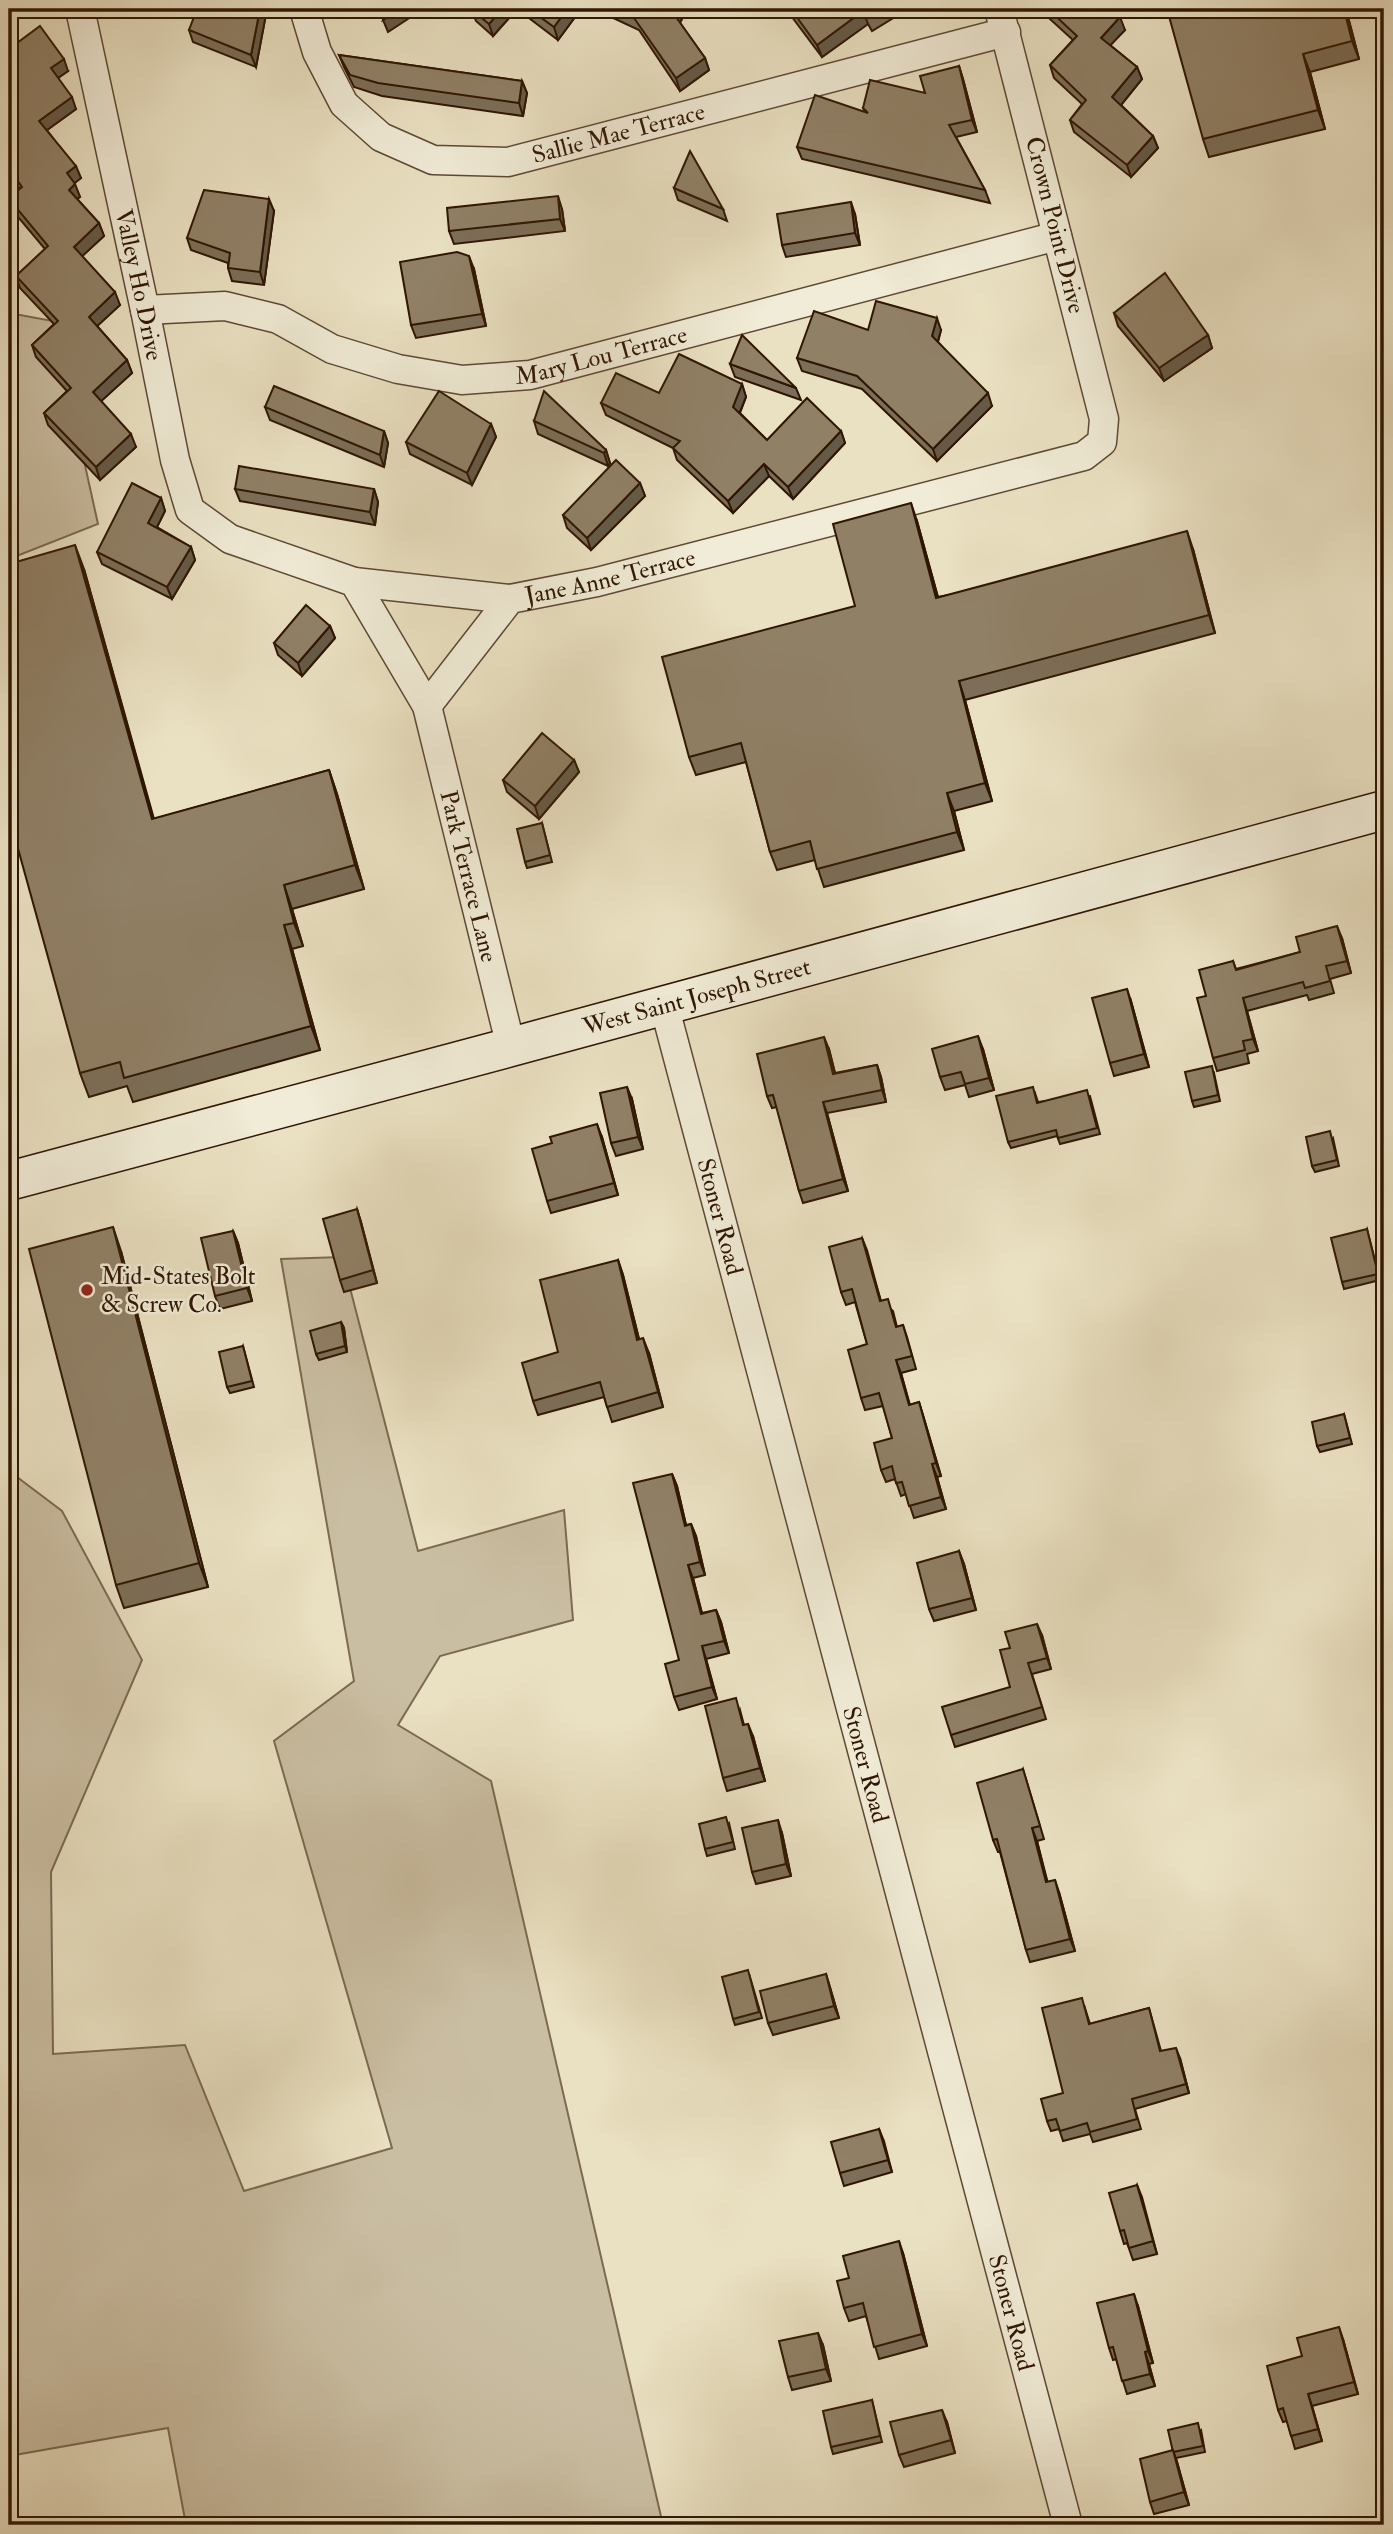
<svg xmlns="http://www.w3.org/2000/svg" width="1393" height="2534" font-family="'IM FELL Double Pica',serif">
<rect width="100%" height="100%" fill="#eae1c2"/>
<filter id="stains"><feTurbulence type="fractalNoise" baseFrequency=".00286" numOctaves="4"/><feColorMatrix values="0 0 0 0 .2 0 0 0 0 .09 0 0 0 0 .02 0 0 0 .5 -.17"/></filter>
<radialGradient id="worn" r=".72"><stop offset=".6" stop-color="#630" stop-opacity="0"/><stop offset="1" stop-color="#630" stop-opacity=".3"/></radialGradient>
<g fill="#cabea2" stroke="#7c6a52" stroke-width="2">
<polygon points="9,313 53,321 98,524 9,559"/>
<polygon points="342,1257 418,1551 564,1510 573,1620 440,1656 398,1725 491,1781 663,2525 186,2525 168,2428 9,2456 9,1471 62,1511 142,1660 51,1872 53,2054 185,2045 244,2191 392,2148 274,1741 354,1681 281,1259"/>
</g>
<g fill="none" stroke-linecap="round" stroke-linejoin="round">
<g stroke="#5e4933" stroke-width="31">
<g id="street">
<path id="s1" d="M80,9l65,301 30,150 15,50 40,29 124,43 73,124 84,341"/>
<path id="s2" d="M304,9l13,43 27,52 37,33 52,23 75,2 498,-130"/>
<path id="s3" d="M145,310l80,-4 53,13 54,30 66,20 64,11 68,-5 527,-139"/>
<polyline points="354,582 510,599"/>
<path id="s4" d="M427,706l83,-107 87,-17 487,-126 18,-14 2,-23 -105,-410"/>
<path id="s5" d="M664,1005l404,1520"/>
</g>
</g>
<g stroke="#2f1603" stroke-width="41">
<g id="secondary">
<path id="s6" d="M9,1181l502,-134 873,-237"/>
</g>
</g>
<use href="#street" stroke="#f1ecd7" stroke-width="28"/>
<use href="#secondary" stroke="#f1ecd7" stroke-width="38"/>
</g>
<g fill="#7c6e58" stroke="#2f1603" stroke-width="2">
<polygon points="267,9 256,67 193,42 189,30"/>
<polygon points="471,9 581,9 558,40 517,9 493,36 476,21"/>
<polygon points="594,9 687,9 680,23 705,58 709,70 680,91 639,30"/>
<polygon points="786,9 908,9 872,31 868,24 822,57"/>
<polygon points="1039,9 1111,9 1125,30 1110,45 1137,67 1142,79 1121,105 1153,136 1158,148 1131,177 1074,132 1070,120 1082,104 1054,78 1050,65 1073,40"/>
<polygon points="1346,9 1359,59 1310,72 1325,129 1209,157 1203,139"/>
<polygon points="9,49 68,71 58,78 76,109 47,130 81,178 74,183 80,197 77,199 99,223 104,236 82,256 120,305 97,326 127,360 132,373 101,401 136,447 100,480 48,425 44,413 67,391 36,357 32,345 54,324 20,288 16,276 45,249 13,211 9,200 9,198 20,189 9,174"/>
<polygon points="339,55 522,81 527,93 523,116 382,96 354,87 344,67"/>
<polygon points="959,66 963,79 977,132 956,137 985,190 990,203 802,159 797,147 865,112 863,108 925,93"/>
<polygon points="674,188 723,209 727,221 678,200"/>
<polygon points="562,209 565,231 454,244 449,231"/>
<polygon points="274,211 264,285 232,281 228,268 228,263 191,250 187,238"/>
<polygon points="855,214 860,245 786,257 782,245"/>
<polygon points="474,269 486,326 416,338 411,325"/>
<polygon points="1114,313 1208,335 1212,348 1164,381 1118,326"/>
<polygon points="868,330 941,330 938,342 992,406 937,461 862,389 802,371 797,358"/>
<polygon points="730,364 796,388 801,400 735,377"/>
<polygon points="742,384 746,397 740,413 767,440 841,431 845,443 793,499 769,476 733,513 677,460 673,448 606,415 601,403 659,393"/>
<polygon points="265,407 384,431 388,443 384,467 270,420"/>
<polygon points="534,421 606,450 610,463 608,466 538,434"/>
<polygon points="491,424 496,437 472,485 410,454 406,442"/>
<polygon points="640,483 645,496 591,550 567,528 563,515"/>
<polygon points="235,489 374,489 378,502 375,525 240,501"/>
<polygon points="161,498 165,511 157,527 191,547 195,560 172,599 102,564 97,552"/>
<polygon points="917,521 938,597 1193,549 1215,633 965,700 992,801 954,811 964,850 824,887 815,860 777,870 770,852 746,762 696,775 689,757 855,606"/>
<polygon points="84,569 154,819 329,770 337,794 364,889 292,909 303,946 292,949 320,1050 133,1102 127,1086 89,1097 80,1073"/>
<polygon points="330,626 335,638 302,676 278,655 274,643"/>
<polygon points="574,760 579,772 539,819 507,792 503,780"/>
<polygon points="542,823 552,862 527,868 525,862"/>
<polygon points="1342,938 1351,973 1330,979 1334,993 1309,1000 1307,995 1247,1011 1258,1051 1247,1054 1249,1063 1217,1071 1213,1058 1206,996 1233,961 1236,969 1300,952"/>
<polygon points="1131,1001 1149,1067 1114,1076 1110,1063"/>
<polygon points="829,1049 835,1073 877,1065 881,1077 886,1102 827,1113 848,1191 803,1203 799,1191 777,1107 772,1108 767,1096"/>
<polygon points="983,1049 994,1090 969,1097 965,1085 945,1090 940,1077"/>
<polygon points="1214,1073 1220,1101 1194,1107 1192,1101"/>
<polygon points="1035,1093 1038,1102 1090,1096 1100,1134 1060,1144 1057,1136 1011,1148 1008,1142"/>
<polygon points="632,1099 643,1149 616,1156 611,1143"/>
<polygon points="602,1137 618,1195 551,1213 547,1201"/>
<polygon points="1333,1138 1339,1166 1315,1172 1312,1166"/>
<polygon points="357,1209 361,1222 377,1283 344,1292 340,1280"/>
<polygon points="1367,1229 1380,1280 1344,1289 1342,1282"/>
<polygon points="233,1231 238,1243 252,1301 220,1309 215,1296"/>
<polygon points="862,1238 881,1301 893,1311 897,1327 903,1325 907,1337 916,1369 901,1373 910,1405 919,1402 941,1476 937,1477 946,1509 914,1518 906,1494 901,1496 895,1479 886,1482 881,1470 892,1438 883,1406 865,1410 861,1398 867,1344 855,1302 846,1305 841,1292"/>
<polygon points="121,1251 208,1587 124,1608 116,1585"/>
<polygon points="618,1260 623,1275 639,1339 649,1353 663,1407 612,1422 604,1397 538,1415 533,1401"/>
<polygon points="341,1322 344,1328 347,1352 319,1360 316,1354"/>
<polygon points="243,1346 254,1387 230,1393 227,1387"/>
<polygon points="1344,1414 1352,1444 1320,1452 1317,1446"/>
<polygon points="672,1474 677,1486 686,1525 691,1524 696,1536 705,1575 693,1578 702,1613 716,1610 721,1622 729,1653 706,1659 717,1699 679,1710 674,1697 679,1660"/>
<polygon points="959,1551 964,1564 976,1610 934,1621 929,1609"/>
<polygon points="1042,1635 1051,1669 1032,1674 1046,1719 955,1747 951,1735 1010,1687 1010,1648"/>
<polygon points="740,1710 744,1725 753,1736 765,1781 727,1791 723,1778"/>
<polygon points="1023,1769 1044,1839 1037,1841 1047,1882 1059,1892 1075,1951 1030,1962 1026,1950 1000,1852 998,1852 993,1840"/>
<polygon points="729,1823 735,1849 707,1856 705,1849"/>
<polygon points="782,1833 791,1876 756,1884 752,1872"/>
<polygon points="826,1974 839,2018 773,2035 768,2023"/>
<polygon points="750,1977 762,2018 735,2025 733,2019"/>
<polygon points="1085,2008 1090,2024 1149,2008 1161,2051 1180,2058 1189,2093 1135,2109 1141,2129 1093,2142 1090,2134 1063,2141 1059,2129 1051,2131 1047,2121 1063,2093"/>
<polygon points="879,2129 892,2172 844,2186 840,2173"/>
<polygon points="1137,2185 1157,2254 1133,2260 1127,2243 1124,2244 1120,2231"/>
<polygon points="903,2253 927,2346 879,2359 866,2316 849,2321 844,2308 849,2278"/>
<polygon points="1138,2306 1153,2363 1149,2364 1155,2386 1127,2394 1116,2359 1113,2360 1109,2348"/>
<polygon points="1343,2339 1358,2394 1312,2406 1322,2441 1295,2449 1287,2421 1283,2422 1278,2410 1302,2356"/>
<polygon points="823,2345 831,2381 792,2390 788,2377"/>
<polygon points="872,2400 882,2442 833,2454 831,2447"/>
<polygon points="947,2422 955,2453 904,2467 899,2455"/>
<polygon points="1201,2430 1205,2452 1176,2458 1189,2505 1154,2514 1150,2502 1172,2450"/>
</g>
<g fill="#655a47" stroke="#2f1603" stroke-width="2">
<polygon points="260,9 267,9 256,67 251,55"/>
<polygon points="400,9 423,9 388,32 383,20"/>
<polygon points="502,9 517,9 493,36 489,24"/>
<polygon points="567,9 581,9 558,40 554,27"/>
<polygon points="676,9 687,9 678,26 674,14"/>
<polygon points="1344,9 1346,9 1359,59 1352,41"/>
<polygon points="863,11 868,24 822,57 817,45"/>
<polygon points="1120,17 1125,30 1106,50 1101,38"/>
<polygon points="1303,54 1310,72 1325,129 1318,110"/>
<polygon points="705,58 709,70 680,91 676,78"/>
<polygon points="64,59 68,71 55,80 51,68"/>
<polygon points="959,66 963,79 977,132 972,120"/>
<polygon points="1137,67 1142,79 1117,110 1112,97"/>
<polygon points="522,81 527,93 523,116 519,103"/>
<polygon points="72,97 76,109 43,133 39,121"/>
<polygon points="1153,136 1158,148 1131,177 1127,165"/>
<polygon points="76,166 81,178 71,186 67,173"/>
<polygon points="75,184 80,197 73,202 69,190"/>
<polygon points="558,196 562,209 565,231 560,219"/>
<polygon points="269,199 274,211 264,285 260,272"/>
<polygon points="851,202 855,214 860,245 855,233"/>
<polygon points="99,223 104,236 78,260 74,247"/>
<polygon points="469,256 474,269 486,326 482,314"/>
<polygon points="115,292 120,305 93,330 89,317"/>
<polygon points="937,318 941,330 936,348 932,336"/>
<polygon points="1208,335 1212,348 1164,381 1159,368"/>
<polygon points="127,360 132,373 97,405 93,392"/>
<polygon points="742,384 746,397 737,419 733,407"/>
<polygon points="988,393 992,406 937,461 933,449"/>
<polygon points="491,424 496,437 472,485 467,473"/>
<polygon points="384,431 388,443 384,467 380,455"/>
<polygon points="841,431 845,443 793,499 788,487"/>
<polygon points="131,434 136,447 100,480 96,467"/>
<polygon points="606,450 610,463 608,466 604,453"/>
<polygon points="764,464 769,476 733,513 728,501"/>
<polygon points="640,483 645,496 591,550 587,538"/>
<polygon points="374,489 378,502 375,525 370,512"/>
<polygon points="161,498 165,511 153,535 148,523"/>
<polygon points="911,503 917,521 943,616 936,598"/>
<polygon points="1187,531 1193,549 1215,633 1209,615"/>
<polygon points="75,545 84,569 160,843 152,819"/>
<polygon points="191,547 195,560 172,599 167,587"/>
<polygon points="330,626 335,638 302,676 298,663"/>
<polygon points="959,681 965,700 992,801 985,783"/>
<polygon points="574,760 579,772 539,819 535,806"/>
<polygon points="329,770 337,794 364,889 355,865"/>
<polygon points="947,793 954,811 964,850 957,832"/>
<polygon points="284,885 292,909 303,946 294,923"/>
<polygon points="284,925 292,949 320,1050 311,1026"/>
<polygon points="1337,926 1342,938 1351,973 1347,961"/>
<polygon points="1127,989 1131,1001 1149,1067 1144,1054"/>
<polygon points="1243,998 1247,1011 1258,1051 1253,1039"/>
<polygon points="978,1036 983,1049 994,1090 989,1078"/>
<polygon points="824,1037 829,1049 838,1085 833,1074"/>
<polygon points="877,1065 881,1077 886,1102 882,1090"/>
<polygon points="627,1087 632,1099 643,1149 638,1137"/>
<polygon points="823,1102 827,1113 848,1191 843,1179"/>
<polygon points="597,1124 602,1137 618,1195 614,1183"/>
<polygon points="357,1209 361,1222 377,1283 373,1270"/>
<polygon points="113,1227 121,1251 208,1587 199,1563"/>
<polygon points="233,1231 238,1243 252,1301 247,1288"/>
<polygon points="862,1238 867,1250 884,1313 880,1301"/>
<polygon points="618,1260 623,1275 643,1355 637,1340"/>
<polygon points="341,1322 344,1328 347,1352 345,1346"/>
<polygon points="643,1338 649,1353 663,1407 658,1392"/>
<polygon points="896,1360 901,1373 913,1418 909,1405"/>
<polygon points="919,1402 923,1415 941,1476 936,1463"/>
<polygon points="932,1464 937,1477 946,1509 941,1497"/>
<polygon points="672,1474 677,1486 689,1538 685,1526"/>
<polygon points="691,1524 696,1536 705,1575 700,1562"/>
<polygon points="959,1551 964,1564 976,1610 972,1598"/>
<polygon points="688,1565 693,1578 705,1626 701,1614"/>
<polygon points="716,1610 721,1622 729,1653 724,1641"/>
<polygon points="1037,1624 1042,1635 1051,1669 1047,1658"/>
<polygon points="702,1646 706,1659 717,1699 712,1687"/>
<polygon points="748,1724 753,1736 765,1781 760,1768"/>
<polygon points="778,1820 782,1833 791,1876 786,1864"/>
<polygon points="1032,1828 1037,1841 1051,1895 1046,1882"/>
<polygon points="1055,1880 1059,1892 1075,1951 1070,1939"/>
<polygon points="826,1974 830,1987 839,2018 834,2006"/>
<polygon points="1176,2048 1180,2058 1189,2093 1186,2084"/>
<polygon points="879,2129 884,2141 892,2172 888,2160"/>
<polygon points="1137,2185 1142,2197 1157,2254 1153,2241"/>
<polygon points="899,2241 903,2253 927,2346 922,2334"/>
<polygon points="1134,2294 1138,2306 1153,2363 1148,2351"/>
<polygon points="1339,2327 1343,2339 1358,2394 1354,2382"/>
<polygon points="818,2333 823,2345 831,2381 826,2369"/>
<polygon points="1145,2352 1149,2364 1155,2386 1150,2374"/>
<polygon points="1308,2394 1312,2406 1322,2441 1318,2429"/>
<polygon points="942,2410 947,2422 955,2453 951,2440"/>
<polygon points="1173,2450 1177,2462 1189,2505 1184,2492"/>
</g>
<g fill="#908066" stroke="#2f1603" stroke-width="2">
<polygon points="197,9 260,9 251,55 189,30"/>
<polygon points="387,9 400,9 383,20"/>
<polygon points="471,9 502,9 489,24"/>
<polygon points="529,9 567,9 554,27"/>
<polygon points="615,9 676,9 674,14 705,58 676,78 634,18"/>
<polygon points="791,9 883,9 868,18 863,11 817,45"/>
<polygon points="1048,9 1111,9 1120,17 1101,38 1137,67 1112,97 1153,136 1127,165 1070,120 1086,100 1050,65 1077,36"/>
<polygon points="1167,9 1344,9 1352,41 1303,54 1318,110 1203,139"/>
<polygon points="40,26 64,59 51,68 72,97 39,121 76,166 67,173 75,184 69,190 99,223 74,247 115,292 89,317 127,360 93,392 131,434 96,467 44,413 71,388 32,345 58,321 16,276 48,246 9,199 9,198 22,187 9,168 9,49"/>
<polygon points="339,55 522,81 519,103 378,83 350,75"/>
<polygon points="959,66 972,120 949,125 985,190 797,147 815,95 868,113 863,108 870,80 925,93 920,76"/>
<polygon points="690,151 723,209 674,188"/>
<polygon points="204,190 269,199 260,272 228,268 230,253 187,238"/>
<polygon points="558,196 560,219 449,231 447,208"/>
<polygon points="851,202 855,233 782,245 777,214"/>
<polygon points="457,252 469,256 482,314 411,325 400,262"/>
<polygon points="1165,273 1208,335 1159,368 1114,313"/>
<polygon points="876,301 937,318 932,336 988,393 933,449 857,376 797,358 814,311 868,330"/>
<polygon points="742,335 796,388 730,364"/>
<polygon points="679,354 742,384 733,407 767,440 807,398 841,431 788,487 764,464 728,501 673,448 680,441 601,403 616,373 659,393"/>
<polygon points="274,386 384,431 380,455 265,407"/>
<polygon points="439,391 491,424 467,473 406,442"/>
<polygon points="544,391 606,450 604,453 534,421"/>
<polygon points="616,460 640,483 587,538 563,515"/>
<polygon points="239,466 374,489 370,512 235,489"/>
<polygon points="132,483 161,498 148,523 191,547 167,587 97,552"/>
<polygon points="911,503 936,598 1187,531 1209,615 959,681 985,783 947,793 957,832 817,869 810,841 770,852 741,743 689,757 662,657 855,606 833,524"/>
<polygon points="75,545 152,819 329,770 355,865 284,885 294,923 284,925 311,1026 124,1078 120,1062 80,1073 9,816 9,564"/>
<polygon points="306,605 330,626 298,663 274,643"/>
<polygon points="542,733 574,760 535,806 503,780"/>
<polygon points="542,823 550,855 525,862 517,829"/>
<polygon points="1337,926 1347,961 1326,966 1330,981 1305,988 1303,982 1243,998 1253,1039 1243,1041 1245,1050 1213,1058 1197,998 1206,996 1199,970 1233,961 1236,970 1300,952 1296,937"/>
<polygon points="1127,989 1144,1054 1110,1063 1092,998"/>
<polygon points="978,1036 989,1078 965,1084 961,1072 940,1077 932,1049"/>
<polygon points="824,1037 833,1074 877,1065 882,1090 823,1102 843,1179 799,1191 773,1095 767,1096 757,1054"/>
<polygon points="1212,1066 1218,1095 1192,1101 1185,1072"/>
<polygon points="627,1087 638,1137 611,1143 600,1093"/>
<polygon points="1033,1087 1037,1103 1087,1090 1097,1128 1058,1138 1056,1130 1008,1142 996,1096"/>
<polygon points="597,1124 614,1183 547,1201 532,1149 552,1143 550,1137"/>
<polygon points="1330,1131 1337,1160 1312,1166 1306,1137"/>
<polygon points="357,1209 373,1270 340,1280 323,1219"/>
<polygon points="113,1227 199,1563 116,1585 29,1249"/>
<polygon points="1367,1229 1378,1274 1342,1282 1331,1238"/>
<polygon points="233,1231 247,1288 215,1296 201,1238"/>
<polygon points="862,1238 880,1301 888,1299 896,1327 903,1325 912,1356 896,1360 909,1405 919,1402 936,1463 932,1464 941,1497 909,1506 902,1482 896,1483 892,1466 881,1470 874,1443 892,1438 879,1393 861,1398 848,1350 867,1344 852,1289 841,1292 829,1247"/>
<polygon points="618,1260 637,1340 643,1338 658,1392 607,1407 600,1382 533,1401 522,1363 558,1352 540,1280"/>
<polygon points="341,1322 345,1346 316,1354 310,1331"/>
<polygon points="243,1346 252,1381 227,1387 219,1352"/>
<polygon points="1344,1414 1350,1438 1317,1446 1312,1422"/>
<polygon points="672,1474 685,1526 691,1524 700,1562 688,1565 701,1614 716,1610 724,1641 702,1646 712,1687 674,1697 665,1664 679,1660 633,1483"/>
<polygon points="959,1551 972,1598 929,1609 917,1563"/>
<polygon points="1037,1624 1047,1658 1028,1663 1042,1707 951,1735 942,1707 1010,1687 1000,1650 1010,1648 1005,1632"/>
<polygon points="736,1698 743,1725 748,1724 760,1768 723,1778 705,1706"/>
<polygon points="1023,1769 1040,1826 1032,1828 1046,1882 1055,1880 1070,1939 1026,1950 997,1839 993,1840 977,1783"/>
<polygon points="726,1817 733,1842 705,1849 699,1824"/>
<polygon points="778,1820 786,1864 752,1872 742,1828"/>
<polygon points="748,1970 759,2012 733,2019 722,1977"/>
<polygon points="826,1974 834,2006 768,2023 760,1991"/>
<polygon points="1082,1998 1089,2024 1149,2008 1160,2051 1176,2048 1186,2084 1132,2099 1137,2119 1090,2132 1087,2123 1060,2131 1056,2119 1047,2121 1041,2099 1063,2093 1042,2008"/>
<polygon points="879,2129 888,2160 840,2173 831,2142"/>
<polygon points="1137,2185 1153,2241 1129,2248 1124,2230 1120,2231 1109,2193"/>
<polygon points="899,2241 922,2334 874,2347 863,2303 844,2308 837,2281 849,2278 843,2256"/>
<polygon points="1134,2294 1148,2351 1145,2352 1150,2374 1122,2381 1113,2347 1109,2348 1097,2303"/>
<polygon points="1339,2327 1354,2382 1308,2394 1318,2429 1291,2436 1283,2408 1278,2410 1267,2366 1302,2356 1297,2338"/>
<polygon points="818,2333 826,2369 788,2377 779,2341"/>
<polygon points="872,2400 880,2436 831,2447 823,2411"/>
<polygon points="942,2410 951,2440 899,2455 890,2422"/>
<polygon points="1198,2423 1203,2446 1173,2452 1168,2430"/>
<polygon points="1173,2450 1184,2492 1150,2502 1140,2459"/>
<polygon points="909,2520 911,2525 888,2525"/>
</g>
<circle fill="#8f2418" stroke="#f1ecd7" stroke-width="2.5" cx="87" cy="1290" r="7"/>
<g text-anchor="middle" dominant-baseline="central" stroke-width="5" stroke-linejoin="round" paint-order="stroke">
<g font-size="24" fill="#2f1603" stroke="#f1ecd7">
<text stroke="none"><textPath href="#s2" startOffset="399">Sallie Mae Terrace</textPath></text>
<text transform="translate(1055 225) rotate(76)">Crown Point Drive</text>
<text stroke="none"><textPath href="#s1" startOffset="282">Valley Ho Drive</textPath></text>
<text stroke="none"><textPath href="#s3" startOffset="472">Mary Lou Terrace</textPath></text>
<text stroke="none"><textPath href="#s4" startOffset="238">Jane Anne Terrace</textPath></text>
<text stroke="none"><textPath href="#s1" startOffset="1013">Park Terrace Lane</textPath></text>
<text stroke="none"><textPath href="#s6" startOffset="712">West Saint Joseph Street</textPath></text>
<text stroke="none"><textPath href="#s5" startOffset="219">Stoner Road</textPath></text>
<text stroke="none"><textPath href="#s5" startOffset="786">Stoner Road</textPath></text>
<text stroke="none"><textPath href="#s5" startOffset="1353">Stoner Road</textPath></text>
</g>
<g font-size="24" fill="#2f1603" stroke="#f1ecd7" text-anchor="start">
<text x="101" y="1276">Mid-States Bolt<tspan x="101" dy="28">&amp; Screw Co.</tspan></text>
</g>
</g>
<rect width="1393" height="2534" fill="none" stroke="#eae1c2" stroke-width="35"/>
<rect x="10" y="10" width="1372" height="2513" fill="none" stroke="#2f1603" stroke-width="3.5"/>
<rect x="18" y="18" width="1358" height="2499" fill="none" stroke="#2f1603" stroke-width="2"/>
<rect width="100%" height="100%" filter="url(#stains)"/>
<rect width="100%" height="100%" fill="url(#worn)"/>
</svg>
